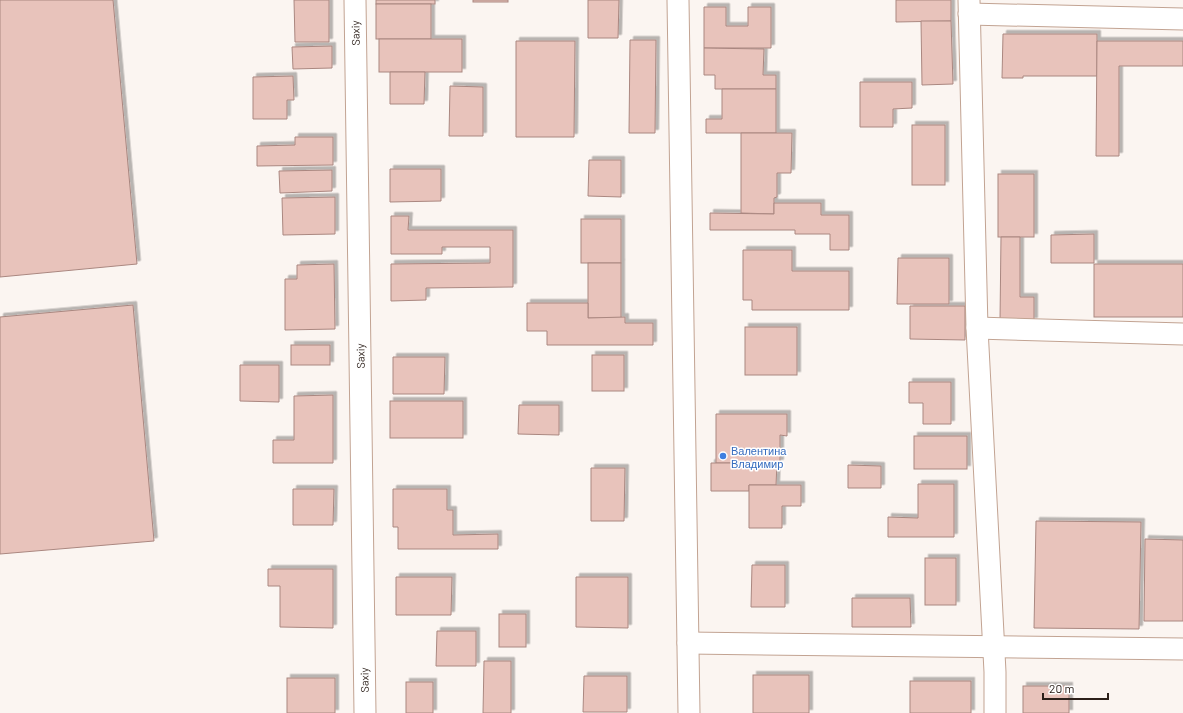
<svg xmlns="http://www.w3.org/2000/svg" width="1183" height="713" font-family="Barlow,sans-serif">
<defs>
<filter id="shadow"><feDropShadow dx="3.5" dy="-3.5" stdDeviation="0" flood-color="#0004"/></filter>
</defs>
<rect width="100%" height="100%" fill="#fbf5f1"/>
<g fill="#e8c3bb" stroke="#aa8780" filter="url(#shadow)">
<polygon points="0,0 113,0 137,264 0,277"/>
<polygon points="294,0 329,0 329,42 295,42"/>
<rect x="376" y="0" width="59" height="4"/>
<rect x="473" y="0" width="35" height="2"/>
<polygon points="588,0 619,0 618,38 588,38"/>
<polygon points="896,0 951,0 951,21 896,22"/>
<rect x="376" y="4" width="55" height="35"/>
<polygon points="704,7 726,7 726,26 748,26 748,7 771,7 771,48 704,48"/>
<polygon points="921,21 951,21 953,84 922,85"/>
<polygon points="1003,34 1097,34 1097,76 1023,76 1023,78 1002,78"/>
<rect x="379" y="39" width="83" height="33"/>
<polygon points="630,40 656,40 655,133 629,133"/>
<polygon points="516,41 575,41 574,137 516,137"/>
<polygon points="1097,41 1183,41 1183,66 1119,66 1119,156 1096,156"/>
<polygon points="332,46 332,68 293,69 292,47"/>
<polygon points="704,48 764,49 763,75 776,75 776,89 715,89 715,75 704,75"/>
<polygon points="390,72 425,72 424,104 390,104"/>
<polygon points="293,76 294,100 287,100 287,119 253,119 253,77"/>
<polygon points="860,82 912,82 912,108 893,109 893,127 860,127"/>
<polygon points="450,86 483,87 483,136 449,136"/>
<polygon points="722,89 776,89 776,133 706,133 706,119 722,119"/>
<rect x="912" y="125" width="33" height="60"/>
<polygon points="741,133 792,133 791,173 777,173 777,197 774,198 774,214 741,213"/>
<polygon points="295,137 333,137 333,165 257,166 257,146 295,145"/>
<polygon points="589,160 621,160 621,197 588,196"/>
<polygon points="390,169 441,169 441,201 390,202"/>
<polygon points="332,170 332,191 280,193 279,171"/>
<rect x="998" y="174" width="36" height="63"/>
<polygon points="335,197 335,234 283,235 282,198"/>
<polygon points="774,203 821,203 821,215 849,215 849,250 830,250 830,234 795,234 795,230 710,230 710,213 774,214"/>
<polygon points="391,216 409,216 408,230 513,230 513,287 426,288 426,300 391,301 391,264 490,263 490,247 442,247 442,254 391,254"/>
<rect x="581" y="219" width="40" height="44"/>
<polygon points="1094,234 1094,263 1051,263 1051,235"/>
<polygon points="1001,237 1020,237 1020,297 1034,297 1034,321 1000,321"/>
<polygon points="743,250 792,250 792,271 849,271 849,310 752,310 752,300 743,300"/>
<polygon points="898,258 949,258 949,304 897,304"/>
<rect x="588" y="263" width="33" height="55"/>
<polygon points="334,264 335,329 285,330 285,279 297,279 297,265"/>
<rect x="1094" y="264" width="89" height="53"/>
<polygon points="527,303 588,303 588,318 625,317 625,323 653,323 653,345 547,345 547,331 527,331"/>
<polygon points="133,305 154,541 0,554 0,317"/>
<polygon points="910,306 965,306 965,340 910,339"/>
<rect x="745" y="327" width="52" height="48"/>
<rect x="291" y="345" width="39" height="20"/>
<rect x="592" y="355" width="32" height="36"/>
<polygon points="393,357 445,357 444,394 393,394"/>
<polygon points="240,365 279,365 279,402 240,401"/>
<polygon points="909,382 951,382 951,424 923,424 923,403 909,403"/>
<polygon points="333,395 333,463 273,463 273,440 294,440 294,396"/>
<rect x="390" y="401" width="73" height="37"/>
<polygon points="519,405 559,405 559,435 518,434"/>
<polygon points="716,414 787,414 787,436 780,435 780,463 716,463"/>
<rect x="914" y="436" width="53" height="33"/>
<polygon points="711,463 777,463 776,485 749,485 749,491 711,491"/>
<polygon points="848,465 881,466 881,488 848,488"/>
<polygon points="591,468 625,468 624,521 591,521"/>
<polygon points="918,484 954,484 954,537 888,537 888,517 918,518"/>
<polygon points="749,485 801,485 801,506 782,506 782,528 749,528"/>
<polygon points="293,489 334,489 333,525 293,525"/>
<polygon points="393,489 447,489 447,510 453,510 453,535 498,534 498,549 398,549 398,527 393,527"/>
<polygon points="1036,521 1141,522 1139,629 1034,628"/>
<polygon points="1145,539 1183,540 1183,621 1144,621"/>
<rect x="925" y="558" width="31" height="47"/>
<polygon points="752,565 785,565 785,607 751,607"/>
<polygon points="268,569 333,569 333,628 280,627 280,586 268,586"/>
<polygon points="396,577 452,577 451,615 396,615"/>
<polygon points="576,577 628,577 628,628 576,627"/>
<polygon points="852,598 910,598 911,627 852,627"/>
<rect x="499" y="614" width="27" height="33"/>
<polygon points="437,631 476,631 476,666 436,666"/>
<polygon points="484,661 511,661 511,713 483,713"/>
<rect x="753" y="675" width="56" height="38"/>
<polygon points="584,676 627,676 627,712 583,712"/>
<rect x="287" y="678" width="48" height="35"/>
<rect x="910" y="681" width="61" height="32"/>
<rect x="406" y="682" width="27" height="31"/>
<rect x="1023" y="686" width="46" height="27"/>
</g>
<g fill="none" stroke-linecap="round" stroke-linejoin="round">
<g stroke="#c2a392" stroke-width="23">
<g id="street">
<polyline points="355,0 365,713"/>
<polyline points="678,0 689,713"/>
<polyline points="969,0 977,328 995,672 995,713"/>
<polyline points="969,14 1183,19"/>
<polyline points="977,328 1183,334"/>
<polyline points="688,643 1183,649"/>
</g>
</g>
<use href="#street" stroke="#fff" stroke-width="21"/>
</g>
<circle fill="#3f7fe0" stroke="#fff" stroke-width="1.5" cx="723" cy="456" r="4"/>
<g text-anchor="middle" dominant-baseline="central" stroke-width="3" stroke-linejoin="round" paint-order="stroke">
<g font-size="11" fill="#2c201a" stroke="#fff">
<text transform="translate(355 33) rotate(-91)">Saxiy</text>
<text transform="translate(360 356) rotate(-91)">Saxiy</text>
<text transform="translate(364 680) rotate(-91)">Saxiy</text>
</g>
<g font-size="11" fill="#366cbe" stroke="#fff" text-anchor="start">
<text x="731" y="450">Валентина<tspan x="731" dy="13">Владимир</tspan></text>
</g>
</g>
<path d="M1043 693v6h65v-6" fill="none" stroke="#2c201a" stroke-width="2"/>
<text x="1049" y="693" font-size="12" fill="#2c201a" stroke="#ffffff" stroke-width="3" paint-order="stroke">20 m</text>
</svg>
